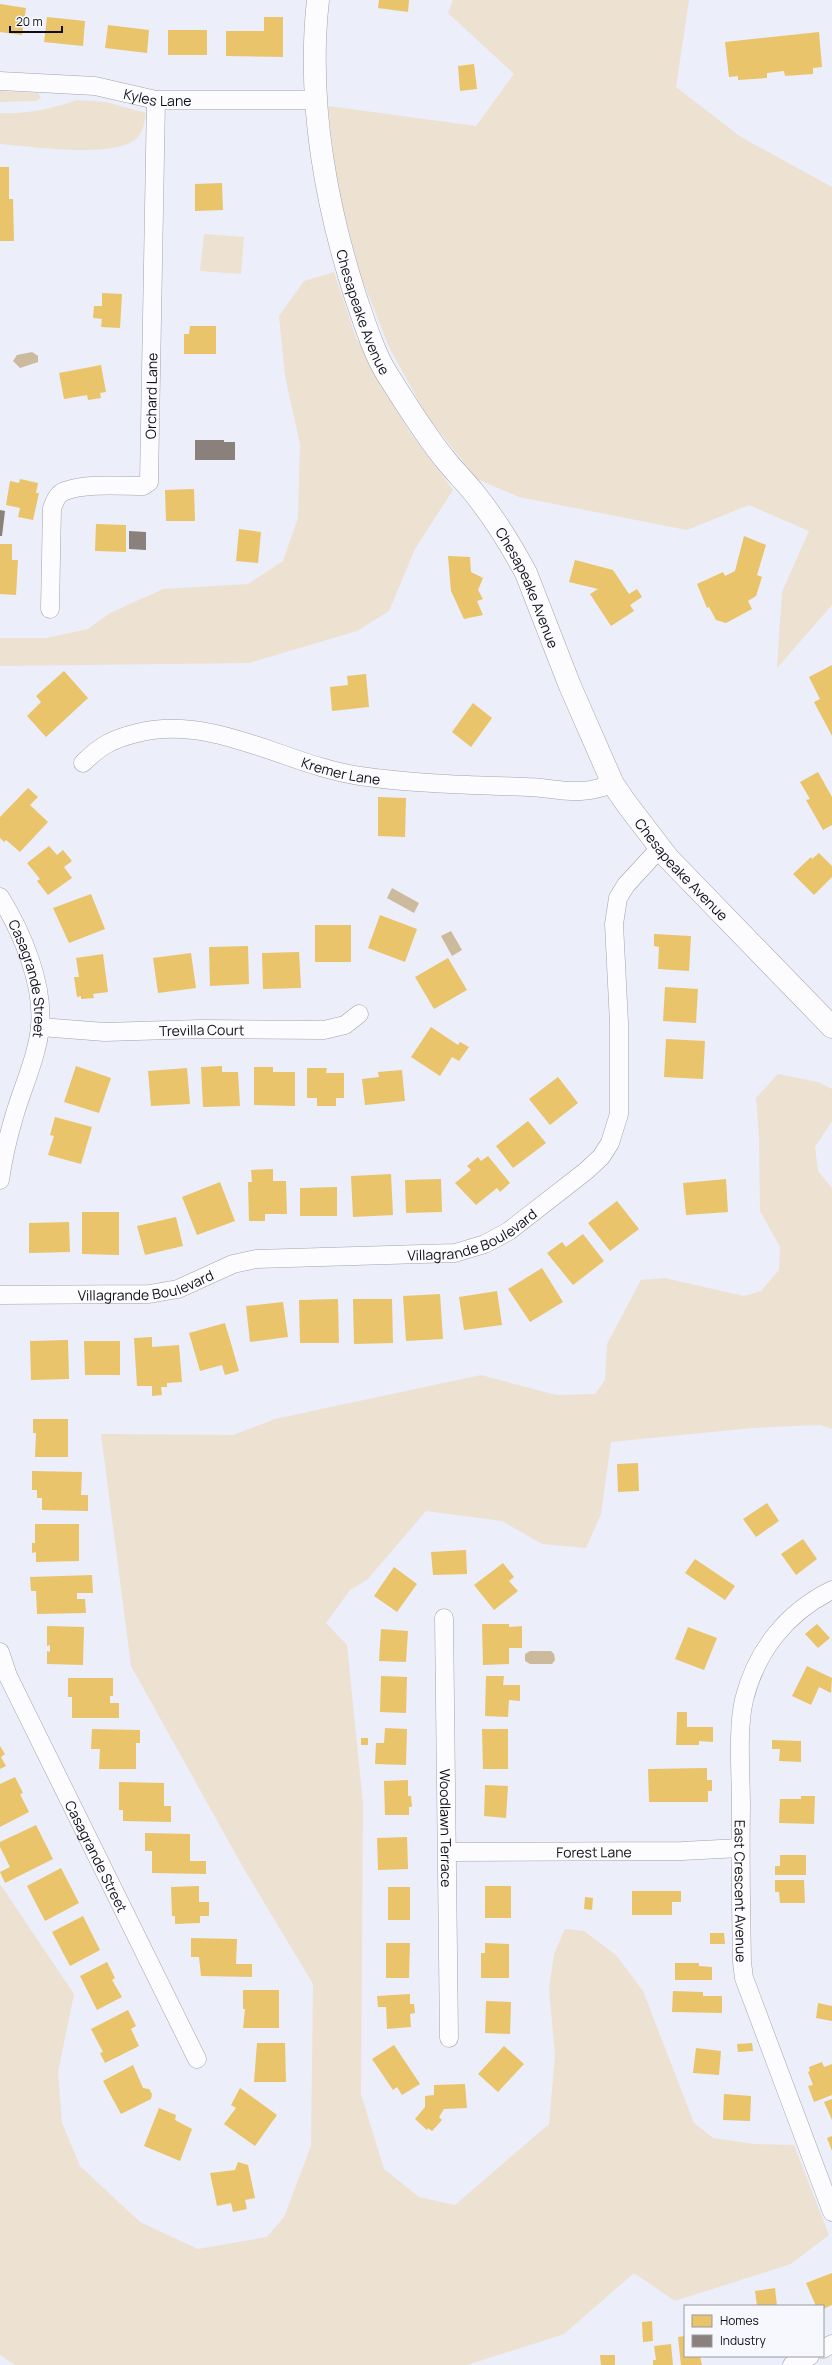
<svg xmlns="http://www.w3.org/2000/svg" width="832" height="2365" font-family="Manrope,sans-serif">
<rect width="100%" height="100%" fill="#eceef9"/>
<g fill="#ede1d2">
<polygon points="453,0 689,0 676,87 741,137 832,187 832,605 777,668 782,592 809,531 749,505 687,530 519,497 477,479 427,416 389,347 361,276 337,187 328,106 476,126 514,74 448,13"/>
<polygon points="0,91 38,93 41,98 36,101 0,102"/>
<path d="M77,100l29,2 40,11c-1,6 -2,15 -6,21 -14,27 -112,12 -140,10v-31c28,1 51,-4 77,-13z"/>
<polygon points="204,234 244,237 241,274 200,271"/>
<polygon points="334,272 356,338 409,431 453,490 415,549 389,611 357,631 249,663 0,666 0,638 46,638 88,629 110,613 163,589 248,584 283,561 298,518 300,444 285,376 279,316 304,281"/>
<polygon points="778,1074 818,1082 832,1089 832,1121 815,1147 818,1171 832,1188 832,1429 820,1425 752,1428 611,1442 601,1514 586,1548 542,1544 502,1521 426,1511 367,1580 350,1590 326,1623 347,1645 363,1804 361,2094 384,2169 419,2197 455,2205 549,2124 555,2055 549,1989 554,1954 565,1929 584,1931 616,1955 643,1991 694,2123 713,2138 755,2144 794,2145 829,2235 791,2264 675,2301 634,2273 564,2334 467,2365 15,2365 0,2355 0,1884 74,1994 58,2072 62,2123 80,2166 140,2222 198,2249 267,2237 284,2217 311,2146 313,1984 244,1869 131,1666 101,1434 233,1435 275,1419 481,1375 556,1395 595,1394 605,1380 607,1344 641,1280 664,1278 744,1296 761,1291 779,1270 780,1247 760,1211 759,1137 756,1098"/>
</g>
<g fill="#ccba9c">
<polygon points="32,352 38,356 38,362 20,368 13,361 17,355"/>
<polygon points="392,888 419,903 414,913 387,898"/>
<polygon points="451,931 462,950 452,956 441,936"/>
<polygon points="530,1651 551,1651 554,1654 555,1660 552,1664 530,1664 525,1661 525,1654"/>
</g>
<g fill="#e9c46a">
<polygon points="379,0 409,0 408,12 378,8"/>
<polygon points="0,4 26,8 22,35 0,32"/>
<polygon points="47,17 85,21 83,46 44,42"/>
<polygon points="264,17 283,17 283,57 226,56 226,31 264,31"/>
<polygon points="108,25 149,30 147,53 105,48"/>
<rect x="168" y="30" width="39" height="25"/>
<polygon points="819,32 822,67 813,68 813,74 785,76 784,71 767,73 767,78 738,80 738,76 729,77 725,42"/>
<polygon points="474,64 477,89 460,91 458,66"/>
<polygon points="0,167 9,167 9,199 13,199 14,241 0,241"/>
<polygon points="222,183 223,210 195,211 195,184"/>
<polygon points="102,293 122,294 120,328 101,327 102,319 93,318 94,306 102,306"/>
<polygon points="190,326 216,326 216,354 184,354 184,334 189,334"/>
<polygon points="101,365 106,392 100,393 101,398 88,400 87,395 64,399 59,373"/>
<polygon points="20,479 38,483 36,493 39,493 33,520 18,517 20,508 6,505 10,481 19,483"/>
<polygon points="194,489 195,521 166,521 165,490"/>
<polygon points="96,524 126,525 126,552 95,551"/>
<polygon points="239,529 261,532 258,563 236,561"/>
<polygon points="744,536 766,545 757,575 762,577 756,596 748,601 752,609 726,623 716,620 709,607 707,608 697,584 723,572 725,576 735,571"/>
<polygon points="0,544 12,544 12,560 18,560 16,595 0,594"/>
<polygon points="448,556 470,557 471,572 483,578 478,590 483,599 477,601 483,615 464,619 451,591"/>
<polygon points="575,560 613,570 629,594 637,589 642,597 630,605 634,611 611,626 590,594 598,589 569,582"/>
<polygon points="832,665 832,736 814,702 820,699 809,677"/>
<polygon points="64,671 88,698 46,737 27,716 41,702 36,696"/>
<polygon points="366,674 369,707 332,711 330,687 348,685 347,676"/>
<polygon points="473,703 492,718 471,747 452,732"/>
<polygon points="818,772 832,797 832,825 823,830 806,800 810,799 800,782"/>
<polygon points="28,788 38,797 30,805 48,822 20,852 6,840 4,842 0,838 0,817"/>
<polygon points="378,797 406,798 405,837 378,836"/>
<polygon points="49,846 57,855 63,850 72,861 64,867 72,878 48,895 37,881 40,879 27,863"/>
<polygon points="819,853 832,866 832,877 814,895 793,874 811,857 812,859"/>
<polygon points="91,894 105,929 69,943 53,908"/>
<polygon points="380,915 417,929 405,962 368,948"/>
<rect x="315" y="925" width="36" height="37"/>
<polygon points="654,934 691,936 689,971 658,969 659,947 654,946"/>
<polygon points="248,946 249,984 210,986 209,947"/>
<polygon points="299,952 301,988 263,989 262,953"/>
<polygon points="191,953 196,988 158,993 153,958"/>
<polygon points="103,954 108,992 93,994 94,998 81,999 81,996 77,997 74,977 79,977 76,958"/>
<polygon points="448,958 467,990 434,1009 415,977"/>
<polygon points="665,987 698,989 696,1023 663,1021"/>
<polygon points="431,1027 458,1045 460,1042 469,1047 459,1061 452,1057 440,1076 411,1057"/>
<polygon points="666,1039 705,1041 703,1079 664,1077"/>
<polygon points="76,1066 111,1078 99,1113 64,1102"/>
<polygon points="222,1066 222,1072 238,1072 240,1106 203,1107 201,1067"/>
<polygon points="254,1067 273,1067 273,1072 295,1072 295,1106 254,1105"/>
<polygon points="187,1068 190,1104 151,1106 148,1071"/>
<polygon points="307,1068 327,1068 326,1073 344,1073 344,1098 336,1098 336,1106 317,1106 317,1098 307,1098"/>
<polygon points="402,1070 405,1101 365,1105 362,1079 379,1077 378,1072"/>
<polygon points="558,1077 578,1103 550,1125 529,1099"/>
<polygon points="55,1117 92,1127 81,1164 48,1155 54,1136 50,1135"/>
<polygon points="528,1121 546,1143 513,1168 496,1146"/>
<polygon points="488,1156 510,1183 500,1192 497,1188 476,1205 455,1183 471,1170 467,1166 478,1157 481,1161"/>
<polygon points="273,1169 273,1181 286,1181 287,1214 265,1214 265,1221 249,1221 248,1182 252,1182 251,1170"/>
<polygon points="391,1174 393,1215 353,1217 351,1176"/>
<polygon points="441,1179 442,1212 406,1213 405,1180"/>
<polygon points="726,1179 728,1212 686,1215 683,1183"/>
<polygon points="220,1182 235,1221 197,1235 182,1197"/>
<polygon points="337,1187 337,1216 300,1216 300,1188"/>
<polygon points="617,1201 639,1229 610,1251 588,1223"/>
<polygon points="82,1212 119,1212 119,1255 82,1254"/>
<polygon points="176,1217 183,1246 145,1255 137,1226"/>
<polygon points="69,1222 70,1252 29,1253 29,1223"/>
<polygon points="583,1234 604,1261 573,1285 547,1253 562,1242 566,1247"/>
<polygon points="542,1268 563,1302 530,1322 508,1289"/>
<polygon points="497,1291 502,1325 464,1330 459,1297"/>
<polygon points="440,1294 443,1339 406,1341 403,1296"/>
<polygon points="338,1299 339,1343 300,1343 299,1300"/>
<polygon points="353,1299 392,1299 393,1343 354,1344"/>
<polygon points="283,1302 288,1337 250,1342 246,1306"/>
<polygon points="225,1323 239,1371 225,1375 222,1365 200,1371 189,1333"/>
<polygon points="152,1337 152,1347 179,1345 182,1382 167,1383 167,1387 161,1387 162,1395 152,1396 152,1386 137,1386 134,1338"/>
<polygon points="68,1340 69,1379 31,1380 30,1341"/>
<polygon points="84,1341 120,1341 120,1375 85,1375"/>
<polygon points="33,1419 68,1419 68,1457 35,1457 36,1433 33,1433"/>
<polygon points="638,1463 639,1491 618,1492 617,1464"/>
<polygon points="32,1471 82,1472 81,1495 88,1495 88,1511 42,1510 42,1498 37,1498 37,1490 32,1490"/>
<polygon points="767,1503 779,1521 756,1537 743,1519"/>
<polygon points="35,1524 79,1524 79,1561 36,1562 36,1552 32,1553 32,1543 35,1543"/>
<polygon points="803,1539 817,1559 796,1575 781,1554"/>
<polygon points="466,1550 467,1574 433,1575 431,1552"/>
<polygon points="695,1559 735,1586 725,1600 685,1573"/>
<polygon points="503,1563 514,1577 509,1581 518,1591 494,1610 474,1585"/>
<polygon points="394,1567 417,1584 397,1612 374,1596"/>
<polygon points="92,1575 93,1593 77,1593 77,1599 85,1599 86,1613 37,1614 36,1591 31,1591 30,1577"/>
<polygon points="482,1624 509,1624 509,1627 522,1626 522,1648 509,1648 509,1664 483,1665"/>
<polygon points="817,1624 830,1638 818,1648 805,1634"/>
<polygon points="47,1626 84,1627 83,1665 47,1664 47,1651 50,1652 50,1645 47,1646"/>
<polygon points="688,1627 717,1638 704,1670 675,1659"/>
<polygon points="381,1629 408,1631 406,1662 379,1661"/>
<polygon points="807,1666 832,1678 831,1693 819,1687 811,1705 792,1696"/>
<polygon points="381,1676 407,1677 406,1713 380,1712"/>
<polygon points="486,1676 504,1676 503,1685 520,1685 520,1701 509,1700 508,1717 485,1716"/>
<polygon points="68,1678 113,1678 113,1696 110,1696 110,1703 119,1703 119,1718 72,1718 72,1697 68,1697"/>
<polygon points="677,1712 687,1712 687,1727 713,1727 713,1742 699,1741 699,1745 676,1745"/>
<polygon points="385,1728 407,1729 406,1765 375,1764 376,1743 384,1743"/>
<polygon points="92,1729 140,1730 140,1743 136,1743 136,1769 99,1769 100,1749 91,1749"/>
<polygon points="482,1729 508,1729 508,1769 483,1769"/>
<rect x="361" y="1738" width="7" height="7"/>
<polygon points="772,1740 801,1741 801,1762 779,1761 780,1749 772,1749"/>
<polygon points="0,1746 5,1754 1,1757 6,1766 0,1769"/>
<polygon points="707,1768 707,1780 712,1780 712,1791 708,1791 708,1802 649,1802 648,1769"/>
<polygon points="15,1777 23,1793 20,1794 29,1812 0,1827 0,1784"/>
<polygon points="408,1780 408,1796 411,1796 412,1807 409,1807 409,1815 385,1815 384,1781"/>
<polygon points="119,1782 164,1783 164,1806 171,1806 171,1822 123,1821 123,1810 119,1810"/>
<polygon points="485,1785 508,1786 506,1818 484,1816"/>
<polygon points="801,1796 815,1796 814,1824 779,1823 780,1799 801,1799"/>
<polygon points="36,1825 53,1859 5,1883 0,1872 10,1867 0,1847 0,1842"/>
<polygon points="145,1833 190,1834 190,1861 206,1861 206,1874 152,1873 152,1851 145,1851"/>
<polygon points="407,1837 408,1869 378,1870 377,1838"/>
<polygon points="780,1855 806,1855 806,1875 775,1875 775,1866 780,1866"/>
<polygon points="61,1868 79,1903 45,1921 27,1886"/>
<polygon points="775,1880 804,1880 805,1903 780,1903 779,1892 775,1892"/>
<polygon points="199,1886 199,1902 209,1902 209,1916 200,1916 200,1923 175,1924 175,1916 172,1916 171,1887"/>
<rect x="485" y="1886" width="26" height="32"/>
<rect x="388" y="1887" width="22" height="33"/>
<polygon points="632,1891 681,1891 681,1902 672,1902 672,1915 632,1915"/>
<polygon points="585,1897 593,1898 592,1910 584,1909"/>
<polygon points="83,1916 100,1950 70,1966 52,1932"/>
<polygon points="710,1933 724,1933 725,1944 710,1944"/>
<polygon points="191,1938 237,1939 236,1964 252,1964 252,1977 201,1976 199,1957 191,1957"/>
<polygon points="386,1943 410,1943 409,1978 386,1978"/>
<polygon points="485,1943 509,1944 509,1978 481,1978 481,1953 485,1953"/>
<polygon points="107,1962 115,1978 112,1980 122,1997 97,2010 80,1976"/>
<polygon points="675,1963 699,1963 699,1966 712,1967 712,1980 675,1980"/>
<polygon points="243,1990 279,1990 279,2028 243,2028 245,2009 243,2009"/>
<polygon points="673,1991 703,1992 703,1996 722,1996 722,2013 672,2012"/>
<polygon points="410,1994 410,2004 414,2004 415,2013 410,2014 411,2027 387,2029 386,2007 378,2007 377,1996"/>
<polygon points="486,2001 511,2002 510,2034 485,2033"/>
<polygon points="818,2003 832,2006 832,2021 816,2018"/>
<polygon points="128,2010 136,2026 131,2029 139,2046 105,2063 100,2053 103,2052 91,2029"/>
<polygon points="257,2043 285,2043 286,2082 254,2082"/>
<polygon points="752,2043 753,2051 738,2052 737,2044"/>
<polygon points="394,2045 420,2084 402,2095 397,2087 393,2090 372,2059"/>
<polygon points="504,2046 524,2064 498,2092 478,2074"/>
<polygon points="696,2048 721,2051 719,2075 693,2073"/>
<polygon points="822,2062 824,2067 832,2064 832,2095 814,2102 808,2086 813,2085 808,2072 810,2071 809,2067"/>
<polygon points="133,2065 143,2088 149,2089 152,2094 151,2099 121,2114 103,2081"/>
<polygon points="465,2084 467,2108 444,2109 439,2117 442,2120 432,2131 428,2128 427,2130 415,2119 425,2107 425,2096 434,2095 434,2085"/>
<polygon points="240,2088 277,2115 255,2146 224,2124 236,2108 231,2105"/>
<polygon points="724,2094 751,2096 750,2121 723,2120"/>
<polygon points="832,2099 832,2120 824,2102"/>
<polygon points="159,2108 176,2115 175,2120 192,2129 180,2161 144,2146"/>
<polygon points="832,2136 832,2151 827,2138"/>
<polygon points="238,2162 248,2165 255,2198 245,2200 247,2209 233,2212 231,2203 217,2206 210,2173 235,2170"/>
<polygon points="832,2273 832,2305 823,2309 823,2306 816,2306 806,2283"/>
<polygon points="775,2288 777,2306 757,2306 755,2291"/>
<polygon points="652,2321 653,2341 643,2342 642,2322"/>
<polygon points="685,2336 685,2356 700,2356 702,2365 681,2365 678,2337"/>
<polygon points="671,2344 673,2365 653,2365 653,2360 656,2360 654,2346"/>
<polygon points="600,2355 615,2355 615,2365 601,2365"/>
</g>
<g fill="#8a817c">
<polygon points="195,440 224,440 224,442 235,442 235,460 195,460"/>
<polygon points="0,510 5,511 2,536 0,536"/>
<polygon points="129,531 146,532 146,550 129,549"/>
</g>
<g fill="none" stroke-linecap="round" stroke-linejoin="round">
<g stroke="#a2a3ad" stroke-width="19">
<g id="minor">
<path id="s1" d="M0,81l95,5 61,14h161"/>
<path id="s2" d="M50,609l2,-101c3,-7 5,-14 13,-17 21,-8 56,-5 78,-5l6,-4 7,-382"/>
<path id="s3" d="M83,763c18,-18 30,-24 54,-30 78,-19 148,32 223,43 55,8 112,9 167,11 20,0 43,7 63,3 8,-1 16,-4 23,-6"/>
<path id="s4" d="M0,897c22,35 44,87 40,130 -3,31 -18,61 -26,90 -6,20 -11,42 -14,63"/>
<path id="s5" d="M40,1027l65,5 96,-3 123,1 21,-5 14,-11"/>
<path id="s6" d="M0,1295l149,-1 29,-5 55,-25 23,-5 199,-6 30,-9 24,-13 77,-60 15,-14 9,-14 9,-29v-91l-5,-99 4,-26 8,-13 34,-37"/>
<path id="s7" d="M832,1590c-45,22 -76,61 -88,110 -7,30 -3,75 -3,107 -1,51 0,103 1,155l2,16 88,234"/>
<path id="s8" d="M444,1618l5,420"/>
<path id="s9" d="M0,1652l8,24 189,383"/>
<path id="s10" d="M448,1852l234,-1 58,-3"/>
<polyline points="823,2349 832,2344"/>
<polyline points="792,2365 810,2356"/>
</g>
</g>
<g stroke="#a2a3ad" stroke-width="23">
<g id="tertiary">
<path id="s11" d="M318,0c-11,99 7,201 37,295 9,26 18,56 32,79 18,28 36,58 57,84 9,12 21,23 31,36 20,25 36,51 51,79l44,113 43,98 13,19 42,55 164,169"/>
</g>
</g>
<use href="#minor" stroke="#fcfcfe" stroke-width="18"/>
<use href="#tertiary" stroke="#fcfcfe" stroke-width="22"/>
</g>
<g text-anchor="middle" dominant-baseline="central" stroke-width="4" stroke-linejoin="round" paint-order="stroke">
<g font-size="14" fill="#0d0e17" stroke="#f7f8fd">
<text stroke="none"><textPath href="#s1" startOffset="159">Kyles Lane</textPath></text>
<text stroke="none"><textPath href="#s11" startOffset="318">Chesapeake Avenue</textPath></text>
<text stroke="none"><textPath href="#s2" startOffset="295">Orchard Lane</textPath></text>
<text stroke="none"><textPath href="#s11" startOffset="642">Chesapeake Avenue</textPath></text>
<text stroke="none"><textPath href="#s3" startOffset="273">Kremer Lane</textPath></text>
<text stroke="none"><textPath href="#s11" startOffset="966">Chesapeake Avenue</textPath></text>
<text stroke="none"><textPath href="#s4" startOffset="88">Casagrande Street</textPath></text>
<text stroke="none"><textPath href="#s5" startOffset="162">Trevilla Court</textPath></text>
<text stroke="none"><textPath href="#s6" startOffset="483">Villagrande Boulevard</textPath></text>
<text stroke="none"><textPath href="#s6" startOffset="147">Villagrande Boulevard</textPath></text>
<text stroke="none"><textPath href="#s8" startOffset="210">Woodlawn Terrace</textPath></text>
<text stroke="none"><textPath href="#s10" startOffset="146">Forest Lane</textPath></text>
<text stroke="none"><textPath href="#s9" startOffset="226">Casagrande Street</textPath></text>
<text stroke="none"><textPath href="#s7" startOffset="337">East Crescent Avenue</textPath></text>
</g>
</g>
<rect x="684" y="2305" width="140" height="52" fill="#f7f8fd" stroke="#999aa1"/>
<rect x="692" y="2315" width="20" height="12" fill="#e9c46a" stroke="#999aa1"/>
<text x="720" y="2325" font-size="12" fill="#0d0e17">Homes</text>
<rect x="692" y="2335" width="20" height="12" fill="#8a817c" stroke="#999aa1"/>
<text x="720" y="2345" font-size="12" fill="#0d0e17">Industry</text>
<path d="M10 26v6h52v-6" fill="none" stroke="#0d0e17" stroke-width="2"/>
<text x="16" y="26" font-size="12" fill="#0d0e17" stroke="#f7f8fd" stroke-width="3" paint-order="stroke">20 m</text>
</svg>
